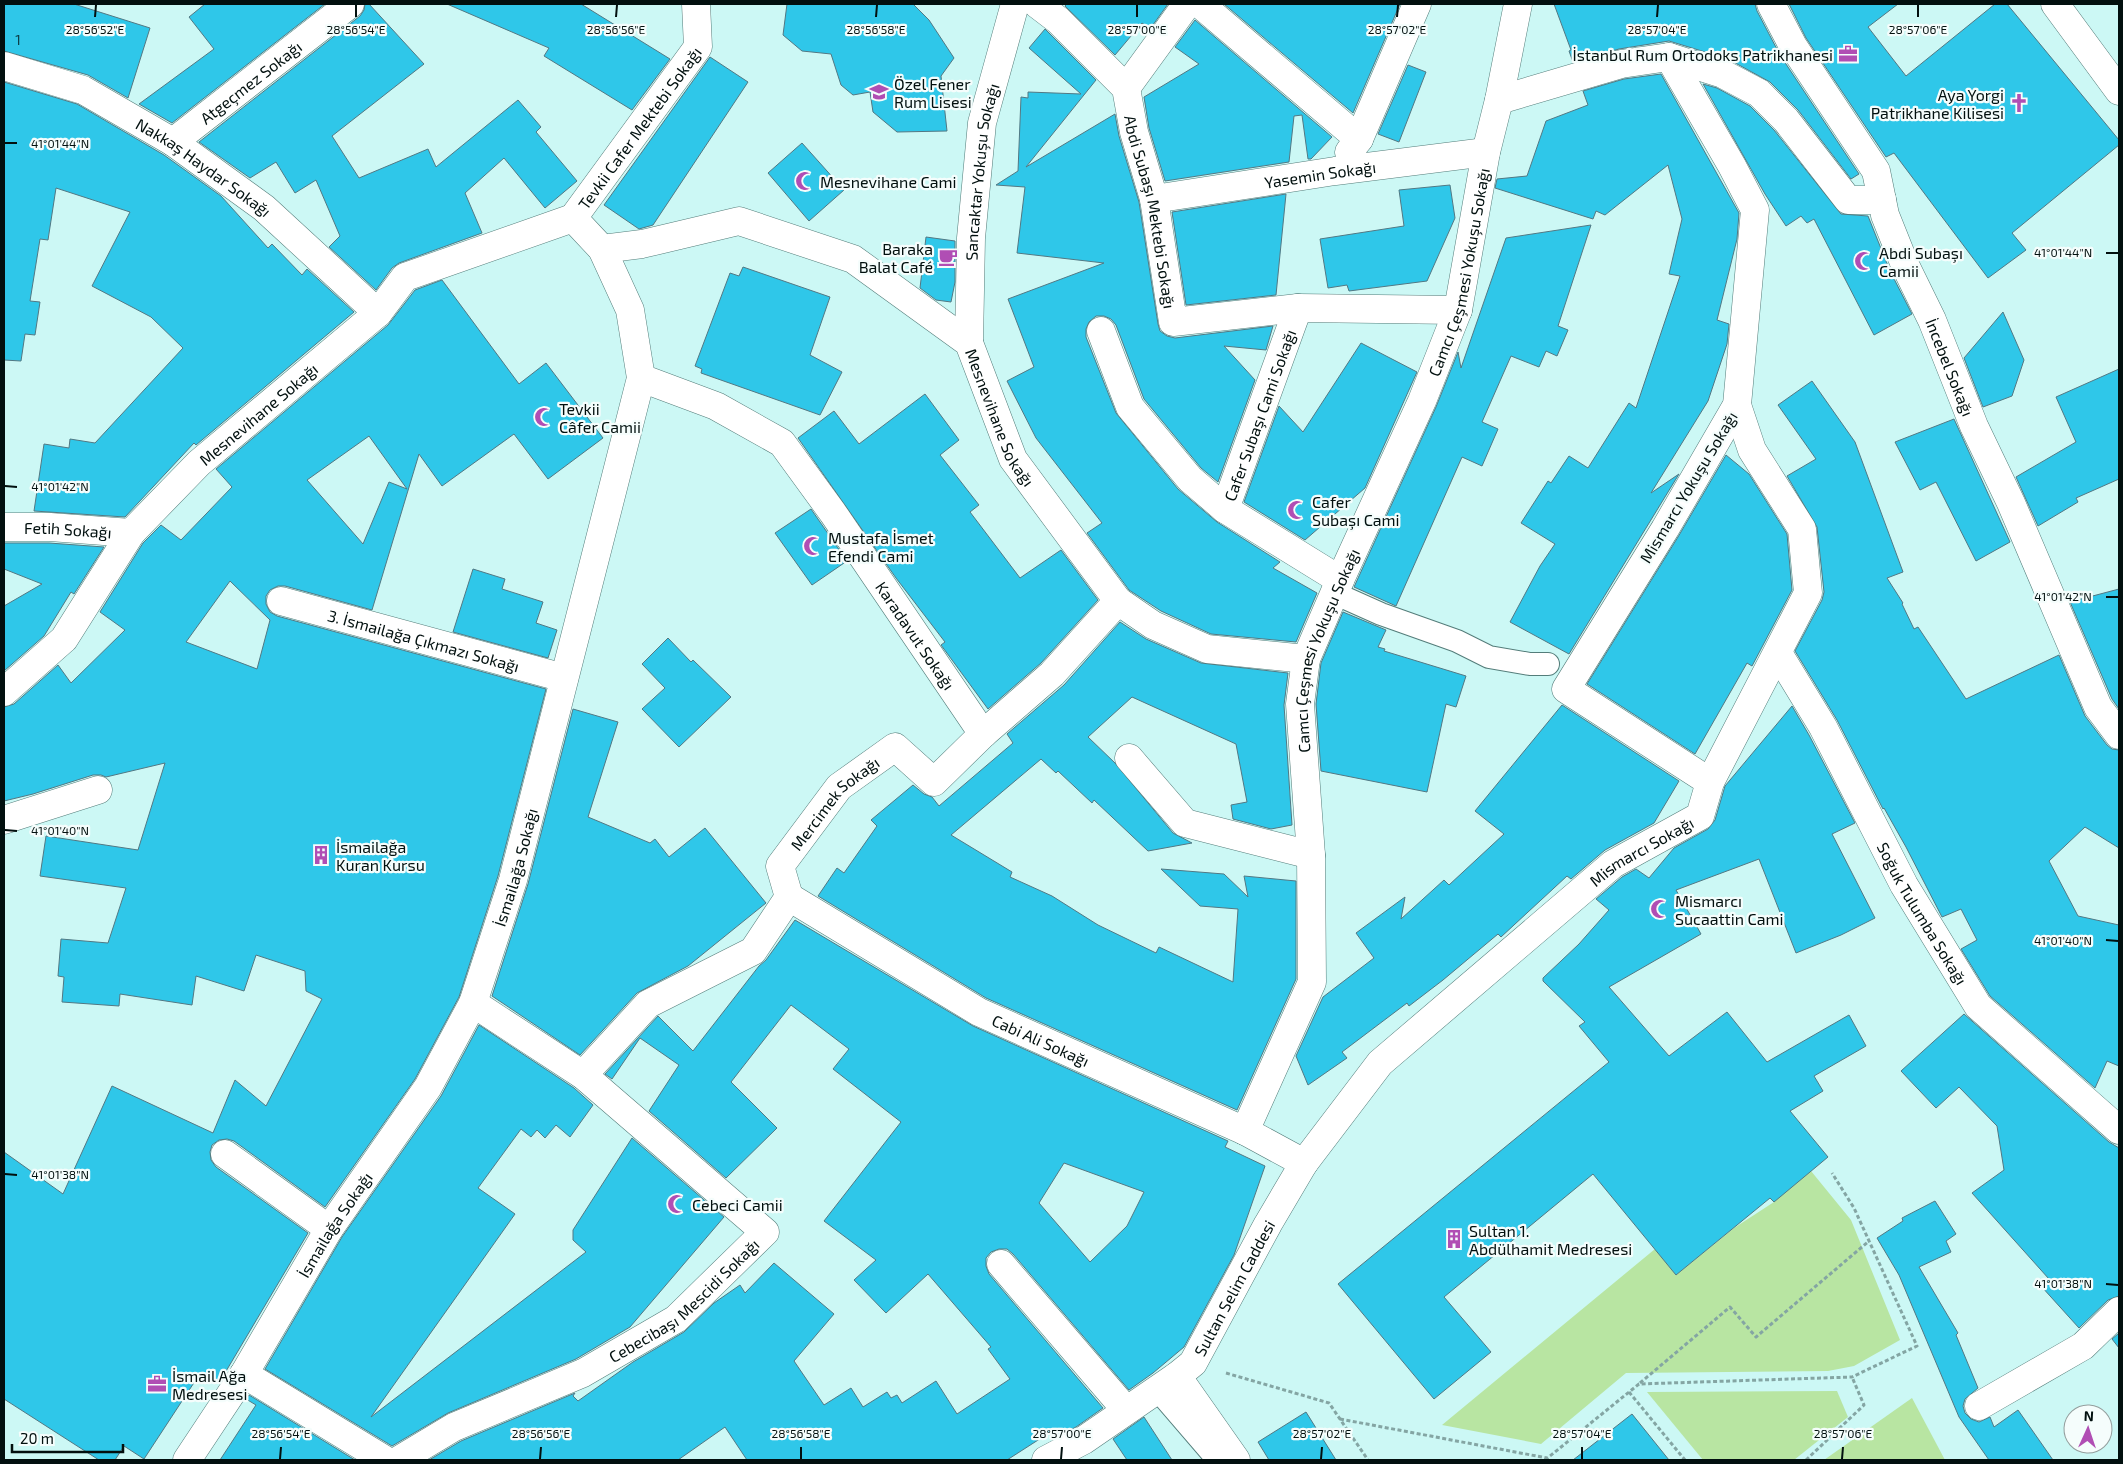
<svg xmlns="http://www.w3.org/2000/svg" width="2123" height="1464" font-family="'Exo 2',sans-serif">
<rect width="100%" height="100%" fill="#ccf8f5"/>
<g fill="#b8e5a2">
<polygon points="1811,1171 1851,1220 1900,1340 1854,1366 1828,1371 1626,1373 1541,1444 1442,1425 1655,1249 1676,1275 1734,1228 1774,1202"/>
<polygon points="1837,1391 1848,1417 1794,1460 1703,1460 1647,1392"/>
<polygon points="1912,1398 1945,1460 1824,1460"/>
</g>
<g fill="#2fc7e9" stroke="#527883" fill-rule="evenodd">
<polygon points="4,4 74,4 150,28 128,98 88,75 4,51"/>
<polygon points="205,4 325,4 172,123 139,104 214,49 189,17"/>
<polygon points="365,4 369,4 424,64 332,136 359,178 428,149 436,167 518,100 541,127 536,132 577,181 545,208 504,158 465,193 482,233 399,263 392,268 376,290 329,247 340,236 316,180 295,193 276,162 250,178 199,142 360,16 364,10"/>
<polygon points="447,4 581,4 670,59 632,110 544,56 549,48"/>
<polygon points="787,4 913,4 929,20 954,58 941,76 947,131 897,132 873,112 870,92 853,95 841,85 831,54 802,51 783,35"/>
<polygon points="1067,4 1168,4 1150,29 1142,23 1115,55 1065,6"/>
<polygon points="1224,4 1400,4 1353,113"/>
<polygon points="1554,4 1755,4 1757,11 1780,55 1859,174 1851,179 1798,110 1770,82 1728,59 1669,41 1619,49 1573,62 1569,51 1571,50"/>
<polygon points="1789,4 1898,4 1868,27 1906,76 1995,4 2007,4 2119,140 2119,145 2012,233 2026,250 1988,278 1894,153 1886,157 1806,38"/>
<polygon points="1195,20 1332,137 1311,159 1308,159 1302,115 1294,116 1289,162 1165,181 1149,128 1144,97 1199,64 1175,47"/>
<polygon points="1045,29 1096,80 1026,167 1115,114 1119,136 1139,202 1158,324 1160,331 1167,336 1175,338 1273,326 1266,350 1224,346 1255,380 1218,482 1201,468 1144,399 1116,325 1111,319 1104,316 1096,316 1089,322 1086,329 1086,337 1116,413 1178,489 1217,522 1280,562 1273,568 1317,593 1296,642 1211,634 1161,611 1129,590 1087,533 1102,523 1036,438 1007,381 1034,367 1008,299 1104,263 1017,253 1025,187 996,185 1018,171 1021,97 1028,98 1028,92 1081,94 1029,48"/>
<polygon points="710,57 748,82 653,225 639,229 604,205"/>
<polygon points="1408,65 1426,72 1399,142 1378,134"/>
<polygon points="1661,74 1739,213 1737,239 1717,320 1729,324 1727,344 1708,401 1651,493 1679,474 1569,654 1510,622 1540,566 1555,544 1521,523 1548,481 1551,483 1569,456 1588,468 1629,403 1636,408 1680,276 1669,274 1682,219 1668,165 1605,215 1596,211 1593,219 1495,188 1497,179 1527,176 1546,121 1588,105 1583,91 1624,79"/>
<polygon points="4,82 77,104 164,155 221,196 268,248 272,244 302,275 307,269 354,312 196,445 194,443 125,517 34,511 44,444 69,448 70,439 95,443 183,348 151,317 92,286 130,212 56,188 48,240 40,239 30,301 40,302 35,335 25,334 21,361 4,360"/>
<polygon points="1703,84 1717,88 1750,106 1774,130 1841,214 1868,216 1890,271 1912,314 1874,335 1814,219 1807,223 1801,216 1786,226 1765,194"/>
<polygon points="802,143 844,190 809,221 768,173"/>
<polygon points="1450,185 1455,218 1427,281 1349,291 1347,285 1328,288 1320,239 1404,226 1399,190"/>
<polygon points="1286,194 1276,295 1186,305 1172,212"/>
<polygon points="1591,225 1558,326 1568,330 1557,356 1546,351 1539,367 1511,356 1482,422 1498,429 1482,466 1462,457 1396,606 1354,587 1436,407 1458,352 1461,368 1506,238"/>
<polygon points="926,237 955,241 955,282 951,302 936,300 920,288"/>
<polygon points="743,267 830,297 810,355 842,372 820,415 701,373 702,369 695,366 730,273 739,276"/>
<path d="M442,280l77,104 27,-21 57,75 -55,41 -34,-45 -72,52 -23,-32 -47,156 -87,-24h-7l-8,4 -4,6v8l4,8 7,4 269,73 -48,187 -39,121 -44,82 -90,128 -91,-66 -7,-2 -8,1 -7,5 -2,7 1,8 5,7 92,66 -89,150 -18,-11 -57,87 -20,-13 -9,14h-16l-95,-61v-247l59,42 49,-108 101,47 22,-53 31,26 56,-107 -16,-8 -1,-20 -49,-16 -12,36 -48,-15 -4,29 -72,-11 -1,12 -57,-4 2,-25 -6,-1 3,-37 47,4 18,-55 -86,-12 6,-40 92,14 27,-87 -59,14 -5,-2h-8l-60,19 -29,7v-94l10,-3 44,-39 13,18 54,-53 -25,-18 43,-69 18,-18 20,15 51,-53 -16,-18 172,-144 27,-35zM369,436l38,53 -18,-7 -26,62 -56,-64zM230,581l40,39 -13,49 -71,-27z"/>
<polygon points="2003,312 2024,360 2012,396 1983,407 1964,358"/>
<polygon points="1361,343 1417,372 1365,488 1305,540 1244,502 1279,406 1303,432"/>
<polygon points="2119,369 2119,479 2076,498 2078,502 2038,526 2016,477 2076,442 2056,397"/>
<polygon points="1812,381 1855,442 1903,572 1887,578 1903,603 1902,604 1914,629 1918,627 1966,699 2059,655 2085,716 2107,745 2112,749 2119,750 2119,848 2085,827 2049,861 2078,916 2119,925 2119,1066 2107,1061 2095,1088 1990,996 1961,949 1977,940 1961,909 1942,917 1906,847 1884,808 1883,809 1837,720 1795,651 1822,600 1824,592 1817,527 1787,476 1816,459 1778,405"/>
<polygon points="925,394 959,440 940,455 979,505 970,512 1020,578 1061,550 1098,600 1041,663 988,709 941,645 945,642 896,578 798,438 834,411 859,444"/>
<polygon points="1954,419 2010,542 1976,561 1936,482 1920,490 1895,442"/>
<polygon points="1726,455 1749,474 1787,534 1792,590 1752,666 1747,663 1695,754 1587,684 1678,537"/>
<polygon points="811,509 847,561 812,585 775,533"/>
<polygon points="4,543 49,543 104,547 74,594 71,592 44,636 4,671 4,606 42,584 4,569"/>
<polygon points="473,569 505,579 502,589 543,602 536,623 557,630 548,658 453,632"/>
<polygon points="2119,589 2119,709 2112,699 2070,602"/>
<polygon points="1343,612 1386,630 1378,647 1385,649 1384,651 1466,676 1456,707 1446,704 1427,792 1321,771 1316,704 1321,663"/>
<polygon points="1120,622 1146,639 1201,663 1288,673 1284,705 1292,825 1271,829 1233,819 1231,805 1247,802 1236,744 1132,697 1088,737 1115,763 1173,833 1192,843 1148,851 1094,800 1092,803 1058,771 1056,773 1041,759 951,835 1012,872 1010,877 1052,896 1098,925 1156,953 1159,947 1233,982 1238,909 1200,906 1161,869 1224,874 1248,897 1244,876 1296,881 1296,979 1237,1110 986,998 818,896 837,868 844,873 877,826 871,820 913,785 924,794 932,797 939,806 1013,743 1007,734 1064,685"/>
<polygon points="668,638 691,662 693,660 731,697 679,747 642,709 665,688 642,664"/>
<polygon points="1562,705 1679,781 1654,823 1605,850 1571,879 1567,876 1501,937 1498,934 1443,980 1409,1006 1407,1003 1342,1052 1347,1058 1308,1085 1296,1056 1323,997 1374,958 1356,933 1405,897 1401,919 1444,880 1449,885 1504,834 1475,811"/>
<polygon points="1792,706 1809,735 1855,823 1832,834 1875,918 1841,935 1796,953 1759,859 1676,890 1701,934 1609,987 1669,1056 1727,1012 1767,1062 1849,1015 1866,1046 1814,1076 1823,1091 1790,1111 1828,1157 1774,1202 1770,1198 1676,1275 1593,1174 1444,1297 1491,1352 1434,1399 1338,1284 1609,1062 1579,1026 1585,1022 1543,981 1543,978 1579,944 1609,910 1596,899 1622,877 1636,869 1649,878 1674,848 1708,829 1715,820 1725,786"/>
<polygon points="573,709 618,722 588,817 650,843 655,839 669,857 705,828 766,903 688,966 637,993 580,1055 492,996 528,884"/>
<path d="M795,920l178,106 255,115 -3,6 40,19 -31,89 -50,92 -31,26 -24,17 -116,-136 -6,-5h-8l-8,3 -5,6v8l3,8 114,134 -27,19 -23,12 -4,-6 -42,27h-260l-22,-33 -47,33h-249l32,-19 114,-48 -2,3 5,5 55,-39 51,-30 30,-29 26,-18 5,8 29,-30 60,51 -40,47 30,44 27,-17 12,19 24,-15 4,6 6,-3 5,8 34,-22 21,33 53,-35 -22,-30 3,-2 -63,-73 -42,39 -32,-33 22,-20 -52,-39 77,-99 -68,-53 16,-20 -58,-44 -60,77 46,46 -51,50 -77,-67 30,-46 -39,-27 -28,41 -7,-5 53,-58 35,35 66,-85 7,-6zM1064,1163l80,29 -17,34 -37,36 -51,-59z"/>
<polygon points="1964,1014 2109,1142 2119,1148 2119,1296 2108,1300 2079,1328 2041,1286 2049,1279 1972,1193 2004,1170 1997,1126 1959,1087 1936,1108 1901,1071"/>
<polygon points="479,1025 574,1088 593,1105 570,1137 556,1125 545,1138 537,1130 531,1137 521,1129 478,1188 515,1214 371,1417 586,1252 573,1240 573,1230 632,1138 724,1217 630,1327 576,1359 448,1413 392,1446 265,1369 342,1237 441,1096"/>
<polygon points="1935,1201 1956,1234 1946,1241 1951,1252 1919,1267 1958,1333 1956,1335 1978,1388 1965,1399 1963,1406 1965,1413 1971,1419 1979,1422 1990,1417 1994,1427 2018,1410 2053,1460 1989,1460 1959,1417 1899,1275 1877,1238 1903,1221 1902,1218"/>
<polygon points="2119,1333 2119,1348 2112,1339"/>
<polygon points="249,1395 355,1460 220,1460 256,1405 246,1399"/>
<polygon points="1306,1412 1336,1460 1269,1460 1258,1442"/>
<polygon points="1632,1414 1669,1460 1573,1460"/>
<polygon points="1144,1417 1172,1460 1127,1460 1113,1439"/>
</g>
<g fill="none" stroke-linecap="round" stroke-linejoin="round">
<g stroke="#547d7a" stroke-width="24">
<g id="lane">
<polyline points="1334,593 1381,614 1457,641 1489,657 1530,664 1548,664"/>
<polyline points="1157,1389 1218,1460"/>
</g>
</g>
<g stroke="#547d7a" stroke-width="29">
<g id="street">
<path id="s1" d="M1037,4l21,16 68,68 8,44 20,67 19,123 125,-14 160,2"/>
<polyline points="1200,4 1359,139"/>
<path id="s2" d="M1771,4l22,42 83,125 9,44 20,50 27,55 42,106 37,77 87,204 21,28"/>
<polyline points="2055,4 2119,91"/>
<polyline points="1669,57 1732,166 1755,210 1737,405 1665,529 1566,689 1710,782"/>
<path id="s3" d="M4,66l79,24 90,52 91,66 114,105"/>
<polyline points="1126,88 1187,4"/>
<polyline points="1499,100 1621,64 1669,57 1723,74 1759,93 1786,120 1848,200 1882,200"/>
<path id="s4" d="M173,142l177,-138"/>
<polyline points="1349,152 1359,139 1417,4"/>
<path id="s5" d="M1154,199l181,-28 151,-19"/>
<path id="s6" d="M573,218l125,-171 -2,-43"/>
<path id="s7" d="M602,249l40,-5 97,-23 114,38 116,84 44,116 105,142 35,24 54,24 99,10"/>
<polyline points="1101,331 1130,407 1190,479 1225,509 1340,580"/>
<path id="s8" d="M969,343l2,-105 11,-115 33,-119"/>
<path id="s9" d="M641,378l75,28 66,37 51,70 150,221"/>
<path id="s10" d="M1225,509l73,-201"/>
<path id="s11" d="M4,527h46l81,6"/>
<path id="s12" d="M281,601l283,77"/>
<path id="s13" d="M1778,653l45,74 81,158 74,121 141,124"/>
<path id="s14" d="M4,692l60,-53 67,-106 68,-70 179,-150 27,-36 168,-59"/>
<polyline points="1129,758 1185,823 1311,855"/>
<polyline points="4,820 98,790"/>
<path id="s15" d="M789,897l190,115 266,119 59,32"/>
<path id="s16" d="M583,1075l65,-71 105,-53 36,-54 -9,-31 59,-79 56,-40 39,35 49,-48 69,-60 66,-73"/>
<path id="s17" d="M1245,1131l67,-149 -1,-127 -11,-151 6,-45 34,-79 82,-179 36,-91 28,-158 13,-52 19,-96"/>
<polyline points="225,1154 329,1229"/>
<polyline points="1001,1264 1126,1410"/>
<polyline points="244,1374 385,1460"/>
<polyline points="1177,1376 1236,1460"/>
<polyline points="1979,1406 2083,1346 2119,1311"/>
<path id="s18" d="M187,1460l57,-86 85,-145 99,-142 45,-84 40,-123 128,-502 -11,-68 -28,-61 -29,-31"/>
<path id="s19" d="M399,1460l55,-33 129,-54 93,-54 89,-87 -182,-157 -110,-72"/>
<path id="s20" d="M1046,1460l38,-20 93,-64 16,-13 75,-139 36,-61 76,-100 233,-199 87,-48 10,-34 98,-189 -6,-64 -50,-79 -15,-45"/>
</g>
</g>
<g stroke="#84a5a3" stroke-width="3" stroke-dasharray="4 2.5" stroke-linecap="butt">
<polyline points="1226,1373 1329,1403 1368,1460"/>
<polyline points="1640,1383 1730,1307 1756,1337 1869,1241"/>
<polyline points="1629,1392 1685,1460"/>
<polyline points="1340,1419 1547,1458"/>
<polyline points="1545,1460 1639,1384 1852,1377 1917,1346 1854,1208 1832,1173"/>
<polyline points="1806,1460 1864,1405 1852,1377"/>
</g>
<use href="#lane" stroke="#fff" stroke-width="22"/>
<use href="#street" stroke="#fff" stroke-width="28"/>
</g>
<path fill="none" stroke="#02100f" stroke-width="2" d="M95,17l1,-12M356,17v-12M616,17l1,-12M876,17l1,-12M1137,17v-12M1397,17l1,-12M1657,17l1,-12M1918,17v-12M5,143h12M2106,253h12M5,486l12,1M2106,597h12M5,830l12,1M2106,940l12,1M5,1174l12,1M2106,1284l12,1M280,1459l1,-12M540,1459l1,-12M801,1459v-12M1061,1459l1,-12M1321,1459l1,-12M1582,1459v-12M1842,1459l1,-12"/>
<defs>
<g id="office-bare" transform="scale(1.5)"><path d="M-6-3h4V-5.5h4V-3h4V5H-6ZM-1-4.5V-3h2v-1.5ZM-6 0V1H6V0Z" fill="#b04eb4" stroke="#f5fdfc" stroke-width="2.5" paint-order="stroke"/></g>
<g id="university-bare" transform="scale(1.5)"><path d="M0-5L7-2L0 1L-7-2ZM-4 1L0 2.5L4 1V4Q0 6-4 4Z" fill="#b04eb4" stroke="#f5fdfc" stroke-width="2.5" paint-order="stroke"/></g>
<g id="church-bare" transform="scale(1.5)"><path d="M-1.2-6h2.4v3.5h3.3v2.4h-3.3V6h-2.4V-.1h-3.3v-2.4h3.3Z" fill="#b04eb4" stroke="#f5fdfc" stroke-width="2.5" paint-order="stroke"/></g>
<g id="mosque-bare" transform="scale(1.5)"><path d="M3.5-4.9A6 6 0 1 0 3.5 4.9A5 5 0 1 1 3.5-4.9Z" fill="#b04eb4" stroke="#f5fdfc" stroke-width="2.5" paint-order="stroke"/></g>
<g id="cafe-bare" transform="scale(1.5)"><path d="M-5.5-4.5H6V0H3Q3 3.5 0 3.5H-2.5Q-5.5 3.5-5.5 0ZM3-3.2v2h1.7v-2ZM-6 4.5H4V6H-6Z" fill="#b04eb4" stroke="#f5fdfc" stroke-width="2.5" paint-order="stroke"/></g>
<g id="building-bare" transform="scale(1.5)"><path d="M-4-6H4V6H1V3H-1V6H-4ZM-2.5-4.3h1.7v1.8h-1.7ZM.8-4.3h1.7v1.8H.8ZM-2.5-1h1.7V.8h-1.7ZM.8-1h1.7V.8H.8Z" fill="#b04eb4" stroke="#f5fdfc" stroke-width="2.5" paint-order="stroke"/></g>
</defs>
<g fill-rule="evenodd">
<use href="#office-bare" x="1848" y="54"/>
<use href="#university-bare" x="879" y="92"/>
<use href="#church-bare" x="2019" y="103"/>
<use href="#mosque-bare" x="805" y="181"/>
<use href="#cafe-bare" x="948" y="257"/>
<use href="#mosque-bare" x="1864" y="261"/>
<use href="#mosque-bare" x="544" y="417"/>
<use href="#mosque-bare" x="1297" y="510"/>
<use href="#mosque-bare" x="813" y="546"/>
<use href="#building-bare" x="321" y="855"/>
<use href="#mosque-bare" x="1660" y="909"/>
<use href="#mosque-bare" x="677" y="1204"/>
<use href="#building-bare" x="1454" y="1239"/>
<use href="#office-bare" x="157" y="1384"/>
</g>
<g text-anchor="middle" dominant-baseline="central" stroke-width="4.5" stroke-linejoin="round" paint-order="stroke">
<g font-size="14" fill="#0d3e46">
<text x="18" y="39">1</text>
</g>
<g font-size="16" fill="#02100f" stroke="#f5fdfc" text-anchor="start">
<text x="1833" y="54" text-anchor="end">İstanbul Rum Ortodoks Patrikhanesi</text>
<text x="894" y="83">Özel Fener<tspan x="894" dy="18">Rum Lisesi</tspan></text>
<text x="2004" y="94" text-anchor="end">Aya Yorgi<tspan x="2004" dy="18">Patrikhane Kilisesi</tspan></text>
<text x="820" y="181">Mesnevihane Cami</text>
<text x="933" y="248" text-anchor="end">Baraka<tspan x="933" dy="18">Balat Café</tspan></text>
<text x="1879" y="252">Abdi Subaşı<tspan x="1879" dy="18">Camii</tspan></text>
<text x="559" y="408">Tevkii<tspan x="559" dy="18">Câfer Camii</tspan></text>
<text x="1312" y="501">Cafer<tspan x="1312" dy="18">Subaşı Cami</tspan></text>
<text x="828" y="537">Mustafa İsmet<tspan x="828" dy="18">Efendi Cami</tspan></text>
<text x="336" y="846">İsmailağa<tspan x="336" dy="18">Kuran Kursu</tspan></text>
<text x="1675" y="900">Mismarcı<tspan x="1675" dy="18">Sucaattin Cami</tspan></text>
<text x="692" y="1204">Cebeci Camii</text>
<text x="1469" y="1230">Sultan 1.<tspan x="1469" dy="18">Abdülhamit Medresesi</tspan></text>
<text x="172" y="1375">İsmail Ağa<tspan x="172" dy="18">Medresesi</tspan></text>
</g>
<g font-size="16" fill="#02100f" stroke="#f5fdfc">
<text stroke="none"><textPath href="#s4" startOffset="98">Atgeçmez Sokağı</textPath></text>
<text stroke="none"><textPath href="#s6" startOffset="112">Tevkii Cafer Mektebi Sokağı</textPath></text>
<text stroke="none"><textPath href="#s3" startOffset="226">Nakkaş Haydar Sokağı</textPath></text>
<text stroke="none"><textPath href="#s8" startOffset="172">Sancaktar Yokuşu Sokağı</textPath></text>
<text stroke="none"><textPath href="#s5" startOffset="168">Yasemin Sokağı</textPath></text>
<text stroke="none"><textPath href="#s1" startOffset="249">Abdi Subaşı Mektebi Sokağı</textPath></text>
<text stroke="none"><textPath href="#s17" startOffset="905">Camcı Çeşmesi Yokuşu Sokağı</textPath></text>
<text stroke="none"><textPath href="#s2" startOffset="408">İncebel Sokağı</textPath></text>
<text stroke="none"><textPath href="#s14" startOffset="380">Mesnevihane Sokağı</textPath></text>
<text stroke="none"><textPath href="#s10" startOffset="100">Cafer Subaşı Cami Sokağı</textPath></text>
<text stroke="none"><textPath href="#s7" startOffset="484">Mesnevihane Sokağı</textPath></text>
<text transform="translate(1688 487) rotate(-59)">Mismarcı Yokuşu Sokağı</text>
<text stroke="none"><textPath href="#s11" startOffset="64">Fetih Sokağı</textPath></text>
<text stroke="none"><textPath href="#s9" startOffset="390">Karadavut Sokağı</textPath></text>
<text stroke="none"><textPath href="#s12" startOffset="148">3. İsmailağa Çıkmazı Sokağı</textPath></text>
<text stroke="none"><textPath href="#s17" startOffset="500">Camcı Çeşmesi Yokuşu Sokağı</textPath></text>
<text stroke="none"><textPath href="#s16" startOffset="395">Mercimek Sokağı</textPath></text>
<text stroke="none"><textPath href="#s20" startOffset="868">Mismarcı Sokağı</textPath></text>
<text stroke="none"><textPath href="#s18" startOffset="682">İsmailağa Sokağı</textPath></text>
<text stroke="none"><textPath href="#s13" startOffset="298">Soğuk Tulumba Sokağı</textPath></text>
<text stroke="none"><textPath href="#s15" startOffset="290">Cabi Ali Sokağı</textPath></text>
<text stroke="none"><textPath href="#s18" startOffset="278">İsmailağa Sokağı</textPath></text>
<text stroke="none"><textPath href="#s20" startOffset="262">Sultan Selim Caddesi</textPath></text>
<text stroke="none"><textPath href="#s19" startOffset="329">Cebecibaşı Mescidi Sokağı</textPath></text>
</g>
</g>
<g font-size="12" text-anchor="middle" fill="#02100f" stroke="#f5fdfc" stroke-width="4.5" stroke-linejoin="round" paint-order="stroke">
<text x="95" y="34">28°56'52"E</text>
<text x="356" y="34">28°56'54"E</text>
<text x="616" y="34">28°56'56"E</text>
<text x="876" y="34">28°56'58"E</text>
<text x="1137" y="34">28°57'00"E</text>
<text x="1397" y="34">28°57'02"E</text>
<text x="1657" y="34">28°57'04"E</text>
<text x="1918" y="34">28°57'06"E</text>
<text x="60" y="148">41°01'44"N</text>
<text x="2063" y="257">41°01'44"N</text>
<text x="60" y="491">41°01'42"N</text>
<text x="2063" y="601">41°01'42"N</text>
<text x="60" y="835">41°01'40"N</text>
<text x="2063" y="945">41°01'40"N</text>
<text x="60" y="1179">41°01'38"N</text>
<text x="2063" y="1288">41°01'38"N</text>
<text x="281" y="1438">28°56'54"E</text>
<text x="541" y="1438">28°56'56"E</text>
<text x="801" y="1438">28°56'58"E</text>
<text x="1062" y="1438">28°57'00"E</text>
<text x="1322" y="1438">28°57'02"E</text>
<text x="1582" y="1438">28°57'04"E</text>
<text x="1843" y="1438">28°57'06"E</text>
</g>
<rect width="2123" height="1464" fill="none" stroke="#02100f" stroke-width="10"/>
<g transform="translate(2088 1429) rotate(3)"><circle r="24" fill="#f5fdfc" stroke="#949e9d"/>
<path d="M0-4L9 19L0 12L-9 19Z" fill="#b04eb4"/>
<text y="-8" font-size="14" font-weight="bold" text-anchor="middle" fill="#02100f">N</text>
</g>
<path d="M12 1444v8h111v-8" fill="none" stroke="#02100f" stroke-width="2.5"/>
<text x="20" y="1444" font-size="15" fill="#02100f" stroke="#f5fdfc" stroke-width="4" paint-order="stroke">20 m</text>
</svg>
